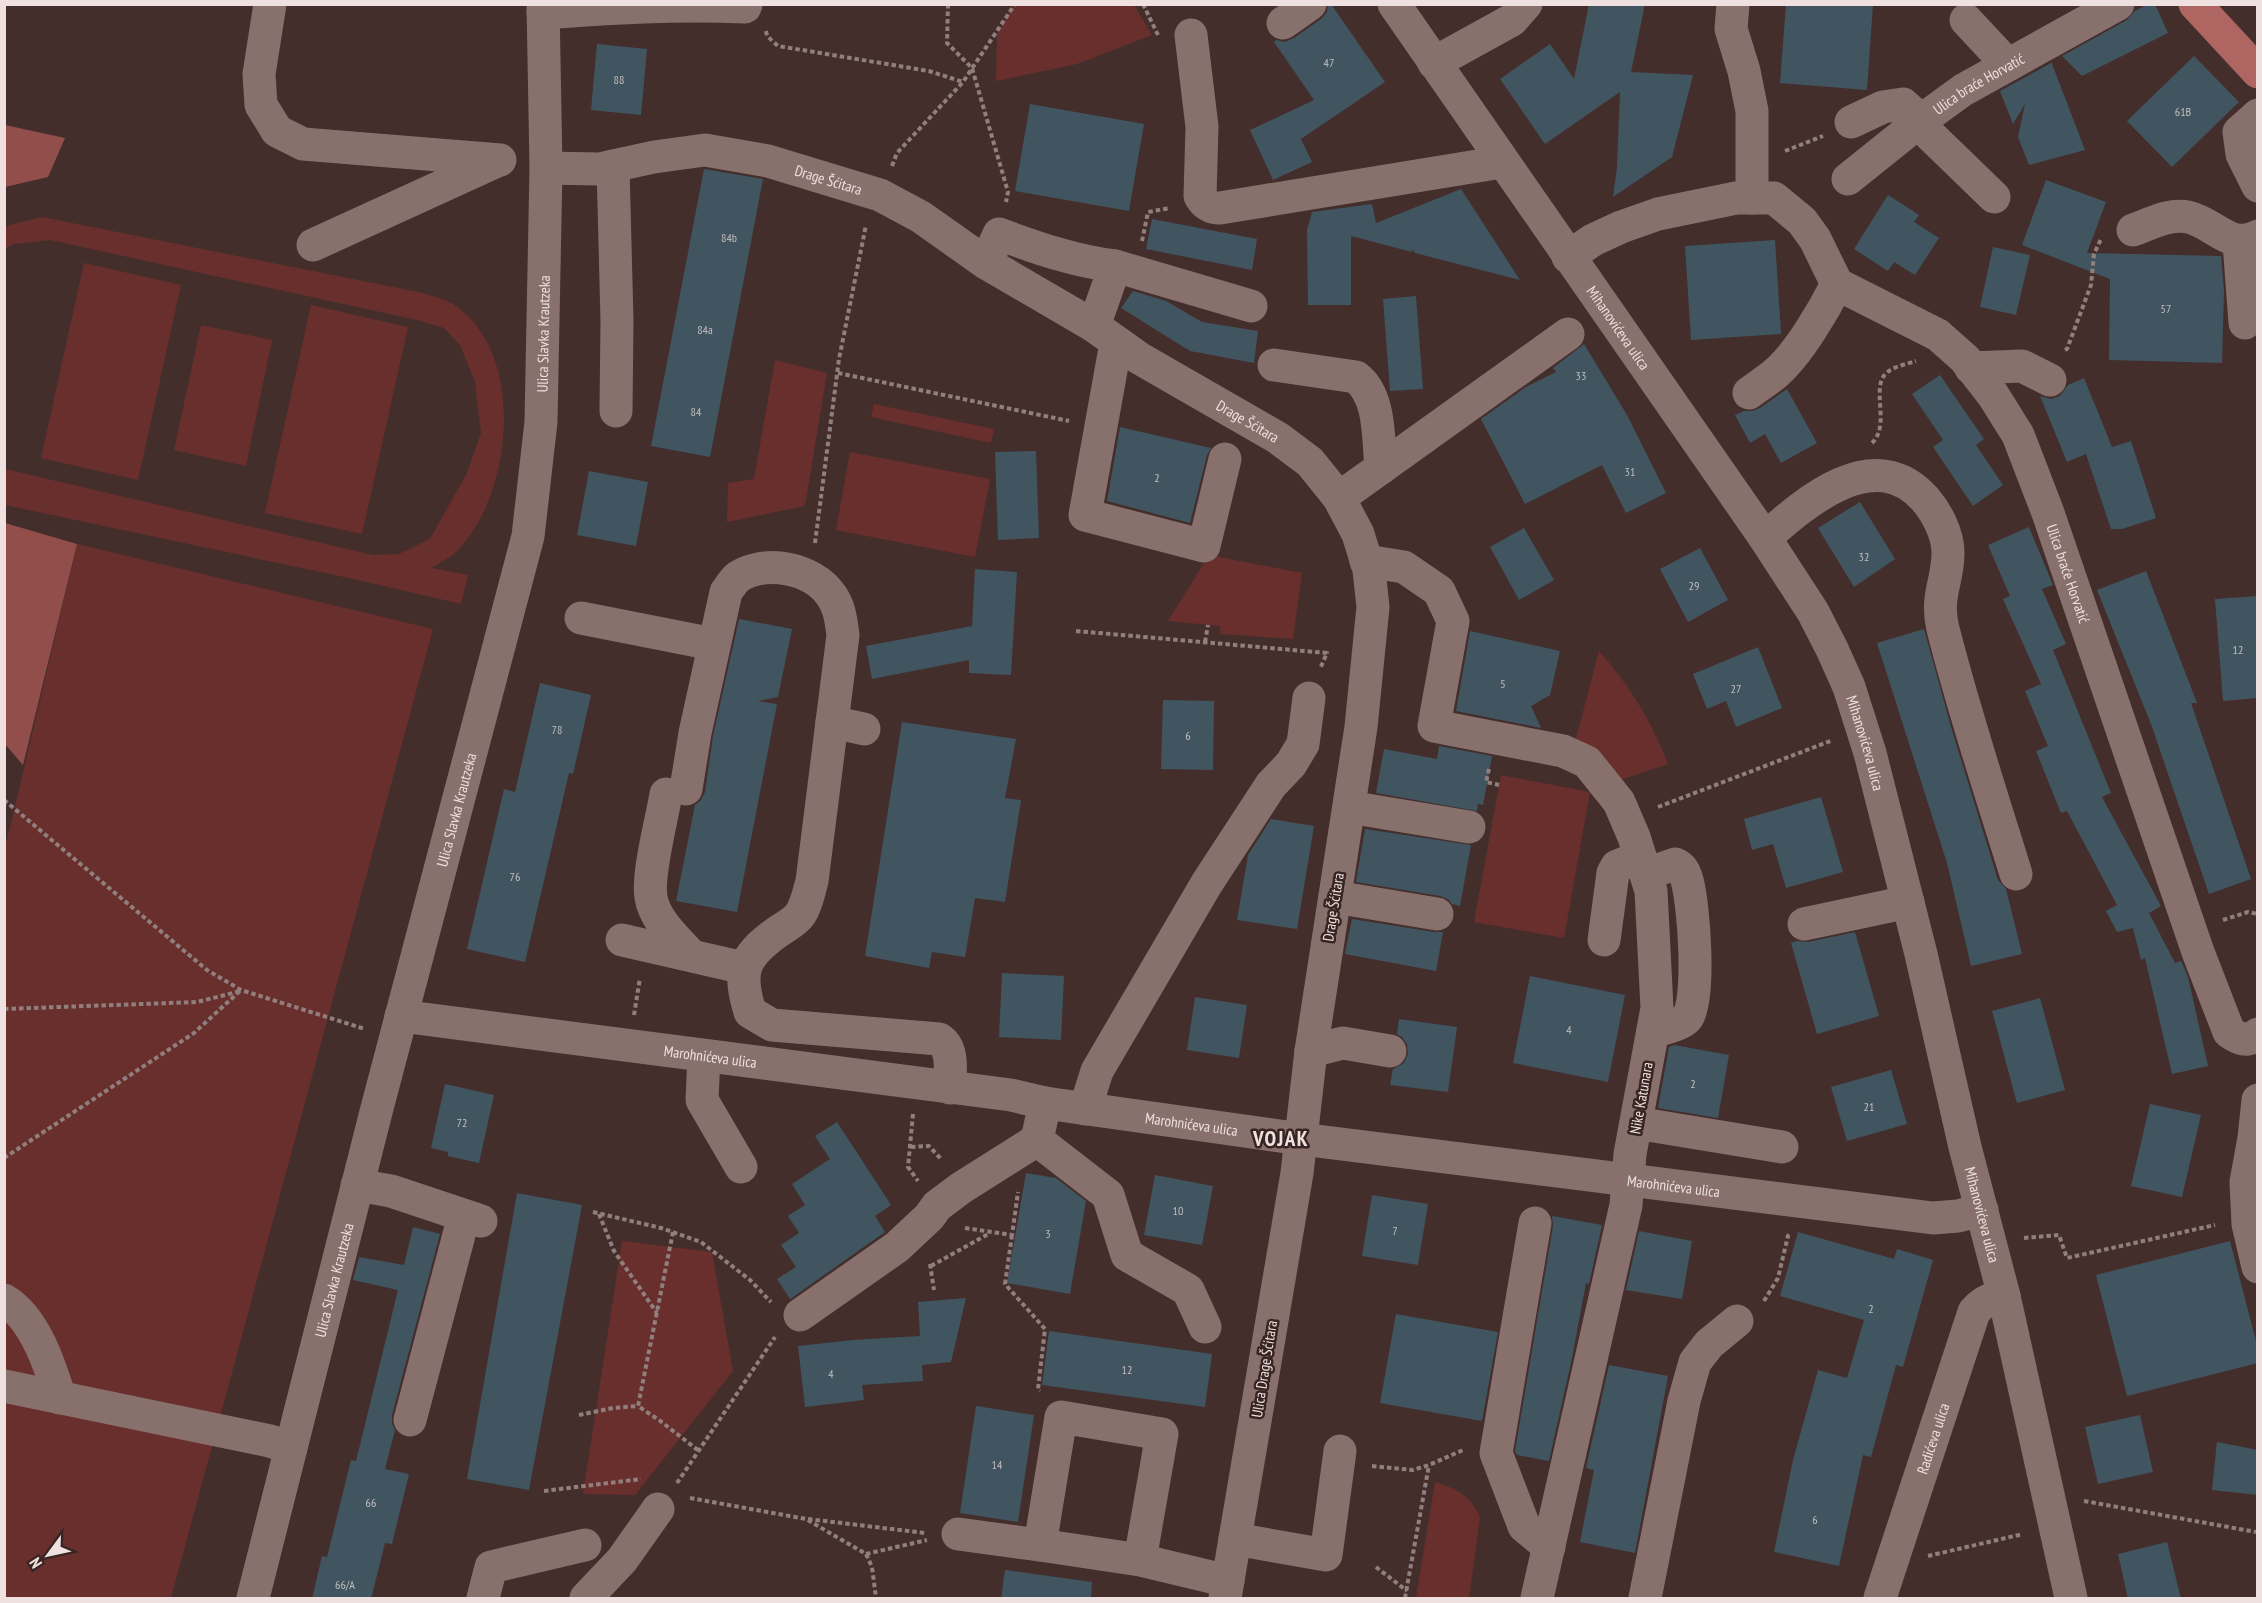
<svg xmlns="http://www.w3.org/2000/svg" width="2262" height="1603" font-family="'PT Sans Narrow',sans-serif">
<rect width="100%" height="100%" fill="#432e2c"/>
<g fill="#692f2d">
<polygon points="1013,5 1134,5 1152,35 1077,64 996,81 997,35"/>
<path d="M42,217l381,76c9,3 21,6 30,11 74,48 60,189 5,246 -6,7 -18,12 -26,18l36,7 -7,29 -103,-24 -353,-75v-36l368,86 26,-1 31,-15 37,-66 14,-40 -6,-51 -15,-37 -16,-17 -27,-8 -367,-80 -36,4 -9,5v-23z"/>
<polygon points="84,263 181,285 138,480 41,458"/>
<polygon points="311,305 408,327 362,534 265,513"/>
<polygon points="201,325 272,340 246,466 174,450"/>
<polygon points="775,360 827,373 805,506 727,522 728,483 754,479"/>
<polygon points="874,404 994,429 991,443 871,417"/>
<polygon points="850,452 990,479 975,557 836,530"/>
<polygon points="77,544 433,629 171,1598 5,1598 5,840 7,840"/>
<polygon points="1209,555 1302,573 1293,639 1220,634 1220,626 1168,621"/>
<path d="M1599,651c32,37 51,67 69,113l-54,18 -40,-36z"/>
<polygon points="1501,775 1590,792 1564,938 1474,922"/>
<polygon points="622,1241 712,1252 733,1371 635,1495 583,1494"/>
<path d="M1435,1482c21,6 37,15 45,36l-11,80h-53z"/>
</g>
<g fill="#924e4a">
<polygon points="5,125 65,138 48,177 5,187"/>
<polygon points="5,523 77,544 23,765 5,744"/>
</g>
<g fill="#405560">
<polygon points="1328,4 1331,4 1385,82 1301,139 1312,162 1273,180 1250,130 1314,100 1274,42 1276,40 1285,42 1294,38 1321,19 1327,12"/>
<polygon points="1589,4 1645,4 1631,72 1693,75 1672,157 1613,197 1617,167 1620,92 1545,144 1500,79 1550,44 1574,79"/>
<polygon points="1786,4 1873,4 1867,90 1780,83"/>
<polygon points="2148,4 2155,4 2168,33 2082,76 2062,56 2127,20 2135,11"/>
<polygon points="597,44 647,49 641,115 591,110"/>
<polygon points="2194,56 2239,102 2172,167 2127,121"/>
<polygon points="2053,62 2052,64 2085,150 2029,165 2018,137 2025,104 2013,124 2000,91"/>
<polygon points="1030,104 1144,124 1129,211 1015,191"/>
<polygon points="704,169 763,179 710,457 651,446"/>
<polygon points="2046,180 2106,202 2087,253 2221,256 2224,290 2222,363 2109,360 2110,279 2022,245"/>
<polygon points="1461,189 1520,280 1415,253 1412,249 1412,252 1351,236 1351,305 1308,305 1307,230 1312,212 1372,204 1376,223"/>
<polygon points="1888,195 1919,215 1914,222 1939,238 1915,275 1894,262 1888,271 1854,249"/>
<polygon points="1152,219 1257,239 1252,270 1146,249"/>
<polygon points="1775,240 1781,334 1691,340 1685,246"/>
<polygon points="1993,247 2030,255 2016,315 1980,307"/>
<polygon points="1133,291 1166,301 1202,322 1258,331 1254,363 1190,351 1121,308"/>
<polygon points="1416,296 1423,389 1390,391 1383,299"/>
<polygon points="1584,344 1627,415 1666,493 1626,513 1602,465 1525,504 1481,419 1526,387 1556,372 1553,368"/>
<polygon points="1940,375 1984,439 1976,445 2003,485 1973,506 1933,447 1943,440 1912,394"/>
<polygon points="2084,378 2112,447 2131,441 2156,518 2122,529 2111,529 2086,454 2067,462 2040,396 2051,399 2060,396 2068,385"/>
<polygon points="1787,389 1817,443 1781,463 1765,434 1750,443 1735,415 1744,411 1752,411 1760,408"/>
<polygon points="1120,427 1211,448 1207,455 1190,523 1107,501"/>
<polygon points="1036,451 1039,538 998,540 995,452"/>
<polygon points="589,471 648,482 636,546 577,535"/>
<polygon points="1860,502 1895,559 1854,587 1818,528"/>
<polygon points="2029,527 2053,585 2042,589 2066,644 2053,650 2111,793 2102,797 2161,906 2149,913 2175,963 2181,961 2188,977 2208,1066 2172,1074 2145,958 2141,960 2133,928 2117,932 2106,911 2117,905 2067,811 2061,813 2036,751 2048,746 2025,691 2041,684 2003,599 2010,596 1988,545"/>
<polygon points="1524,528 1554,580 1519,600 1490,547"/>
<polygon points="1700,548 1728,600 1688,622 1660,569"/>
<polygon points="975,569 1017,572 1011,675 969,673 969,660 872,679 866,646 972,626"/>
<polygon points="2146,571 2197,703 2191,703 2251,879 2209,894 2151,724 2097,590"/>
<polygon points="2258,596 2258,698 2223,701 2215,599"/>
<polygon points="739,619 792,629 778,697 758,701 777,704 737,912 676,901 695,805 701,800 705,792 713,736"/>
<polygon points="1924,629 1951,727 1998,880 2006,889 2022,954 1971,966 1947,863 1877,643"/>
<polygon points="1470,631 1560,651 1550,695 1531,706 1541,728 1456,711"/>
<polygon points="1758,647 1782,708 1736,727 1726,701 1707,709 1693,674"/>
<polygon points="540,683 591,695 573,774 569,773 525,962 467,949 504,789 515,792"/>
<polygon points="1163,700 1214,701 1213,770 1161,769"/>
<polygon points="902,722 1016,739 1005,798 1021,800 1005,902 975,898 965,957 932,952 929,968 865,956"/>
<polygon points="1439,746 1492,756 1483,805 1478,804 1477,811 1376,793 1384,749 1437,759"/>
<polygon points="1821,797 1843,872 1786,888 1773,844 1752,850 1744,819"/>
<polygon points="1271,819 1314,826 1297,929 1237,920 1248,855"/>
<polygon points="1365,829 1471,845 1460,906 1452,904 1448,899 1440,896 1356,882"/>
<polygon points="1352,919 1434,932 1443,932 1436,971 1345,954"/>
<polygon points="1855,932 1879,1016 1817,1034 1791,943 1797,941 1808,942"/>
<polygon points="1002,973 1064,976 1061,1040 999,1037"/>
<polygon points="1530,976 1625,995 1608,1082 1513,1063"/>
<polygon points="1195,997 1247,1005 1239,1058 1187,1050"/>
<polygon points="2040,998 2065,1090 2017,1103 1992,1011"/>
<polygon points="1399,1019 1457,1027 1448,1092 1390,1085 1393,1069 1404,1063 1408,1054 1407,1044 1402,1037 1397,1034"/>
<polygon points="1674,1045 1729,1055 1718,1118 1658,1108 1669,1047"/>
<polygon points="1891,1070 1907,1124 1847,1141 1831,1087"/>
<polygon points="445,1084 494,1095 479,1163 448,1156 448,1152 431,1148"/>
<polygon points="2150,1104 2201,1115 2182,1197 2131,1186"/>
<polygon points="837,1122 891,1205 875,1216 885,1232 790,1299 777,1279 796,1267 781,1245 799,1233 788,1216 805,1205 792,1184 830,1159 815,1136"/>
<polygon points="1026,1173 1056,1178 1086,1201 1070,1294 1007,1283"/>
<polygon points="1155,1175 1213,1186 1202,1245 1144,1235"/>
<polygon points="517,1193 582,1205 529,1490 467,1479"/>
<polygon points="1372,1195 1428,1204 1418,1265 1362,1256"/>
<polygon points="1552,1216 1602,1225 1589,1284 1586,1283 1572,1358 1549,1461 1517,1455 1515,1451 1553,1226"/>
<polygon points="413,1227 440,1234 392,1415 392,1424 395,1430 385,1469 409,1474 392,1544 385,1543 371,1599 312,1599 322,1556 327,1557 351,1460 356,1461 398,1290 353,1280 359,1257 404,1265"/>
<polygon points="1639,1231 1692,1241 1682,1299 1626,1290"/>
<polygon points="1798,1232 1894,1259 1897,1249 1933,1260 1903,1367 1896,1365 1871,1457 1863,1455 1839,1566 1774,1552 1793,1460 1818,1370 1847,1378 1864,1320 1780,1296"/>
<polygon points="2230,1241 2258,1349 2258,1363 2127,1396 2096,1275"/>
<polygon points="966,1298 951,1362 922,1365 923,1381 862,1385 864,1400 805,1407 798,1346 853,1340 920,1336 918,1302"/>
<polygon points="1396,1314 1498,1332 1482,1421 1380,1403"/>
<polygon points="1049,1331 1212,1354 1205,1407 1042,1385"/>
<polygon points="1609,1365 1668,1376 1635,1553 1580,1542 1594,1470 1586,1468"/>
<polygon points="976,1406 1034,1415 1018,1522 960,1513"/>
<polygon points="2140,1415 2153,1472 2098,1484 2085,1427"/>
<polygon points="2217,1442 2258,1450 2258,1495 2212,1490"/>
<polygon points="2167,1542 2181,1599 2128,1599 2118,1554"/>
<polygon points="1005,1570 1092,1582 1091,1599 1001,1599"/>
</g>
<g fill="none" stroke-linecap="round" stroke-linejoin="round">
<g stroke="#917f7d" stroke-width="4" stroke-dasharray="4.5 3" stroke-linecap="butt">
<polyline points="948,4 947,43 972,68 1008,192 1006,202"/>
<polyline points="1143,4 1158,35"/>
<polyline points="766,31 767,36 778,46 929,71 963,82"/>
<polyline points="1785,151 1823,136"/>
<polyline points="892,166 897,153 963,82 1015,4"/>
<polyline points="1142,241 1148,212 1170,208"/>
<polyline points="2065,350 2067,349 2091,285 2094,254 2101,239"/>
<polyline points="838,373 1069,421"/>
<path d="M1872,443c20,-19 -4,-59 17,-72 7,-5 18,-7 27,-10"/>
<polyline points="815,543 839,359 866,225"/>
<polyline points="1076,631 1327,653 1320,669"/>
<polyline points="1205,642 1208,625"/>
<polyline points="1489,769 1486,782 1499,785"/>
<polyline points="4,800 207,970 241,990 365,1029"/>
<polyline points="1658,807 1833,740"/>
<polyline points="2223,920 2248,912 2258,914"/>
<polyline points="4,1009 197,1002 241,991"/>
<polyline points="634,1015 640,978"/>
<polyline points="913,1114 908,1167 918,1181"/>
<polyline points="911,1147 929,1146 942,1160"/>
<polyline points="4,1158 194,1033 241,990"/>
<polyline points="593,1212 661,1228 701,1242 750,1280 771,1302"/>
<polyline points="599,1214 614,1251 657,1313"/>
<polyline points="965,1228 1012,1235 1018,1192"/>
<polyline points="673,1232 638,1406 659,1420 699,1451"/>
<polyline points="1012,1235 1005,1284 1045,1329 1038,1389 1040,1391"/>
<polyline points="2024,1238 2059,1235 2067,1258 2215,1225"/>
<polyline points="930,1264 934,1290"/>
<polyline points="931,1266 990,1233"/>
<polyline points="1764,1301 1778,1278 1788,1236 1786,1235"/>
<polyline points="579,1415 613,1408 638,1406"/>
<polyline points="1372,1466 1413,1470 1429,1465 1463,1450"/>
<polyline points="677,1483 775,1337"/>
<polyline points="544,1491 641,1479"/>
<polyline points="690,1498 806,1519 866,1554 872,1567 876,1598"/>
<polyline points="2084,1501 2256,1532"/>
<polyline points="808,1519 925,1533"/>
<polyline points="866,1554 927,1540"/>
<polyline points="1928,1556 2023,1534"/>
<polyline points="1376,1567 1407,1591"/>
<polyline points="1405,1598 1429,1465"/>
</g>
<g stroke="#88706d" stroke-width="33">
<polyline points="270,4 259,74 261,105 277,131 303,144 500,160"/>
<path id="s1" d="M1394,4l371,534 48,74 19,37 17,38 21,66 51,201 44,193 39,149 67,302"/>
<polyline points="1733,4 1731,29 1744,71 1752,111 1752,198"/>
<path d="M543,13c67,-5 134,-9 202,-6l1,-3"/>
<polyline points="1966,20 2008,65"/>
<polyline points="1283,23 1310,4"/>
<path d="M1191,35l11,92 -2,69c5,9 10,12 20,12l282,-46"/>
<polyline points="1434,63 1512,20 1526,4"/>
<polyline points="2258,115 2239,132 2242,154 2258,186"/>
<polyline points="1851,122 1883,107 1903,104 1912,112 1931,136 1994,197"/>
<polyline points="613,166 617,321 616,411"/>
<path id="s2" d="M546,168l53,1 55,-12 51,-7 63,11 112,34 41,22 65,46 108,63 45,32 139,80 32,24 29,36 19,36 11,36 4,37 -12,120 -50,324 -14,122 -72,425"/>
<path id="s3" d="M1848,179l71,-57 44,-32 155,-86"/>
<path d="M2133,230c17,-6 37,-17 55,-13 27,6 42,34 70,19"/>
<polyline points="2239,242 2245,323"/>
<polyline points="313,245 497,161"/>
<path id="s4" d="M1568,257l25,-17 28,-13 37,-13 78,-16h38l28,23 13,18 22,45 101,51 27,24 28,36 25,40 30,78 150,439 31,80c10,7 18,11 29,2"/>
<path d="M986,263l13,-29c38,14 75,27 116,32"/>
<polyline points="1094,326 1115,266 1251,306"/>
<polyline points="1116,343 1085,515 1204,546 1225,459"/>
<path d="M1274,365l82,12c25,19 22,62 25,91"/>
<polyline points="1971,368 2022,366 2050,380"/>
<path d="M1749,393c9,-7 19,-13 27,-20 23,-20 48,-63 61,-89"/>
<polyline points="1339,498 1568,334"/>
<path d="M1765,538c41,-36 109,-96 160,-39 12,14 23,35 23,54 0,29 -13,43 -5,76 21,83 48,164 73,245"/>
<polyline points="1366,561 1404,567 1439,591 1453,621 1434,726 1563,751 1587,762 1619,802 1634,837 1651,891 1657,1008 1630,1154 1626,1205 1537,1598"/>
<polyline points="581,618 713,644"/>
<polyline points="832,722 864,729"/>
<path d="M686,789l9,-56 31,-141c3,-4 7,-11 12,-15 28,-18 74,-9 93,18 9,12 10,26 12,40l-31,246c-3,11 -6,26 -13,35 -6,7 -16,12 -23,17 -34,25 -38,39 -26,79l22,13 167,14c15,9 11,32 11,49"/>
<path d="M666,794c-4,25 -19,80 -15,103 3,22 24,41 39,57"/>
<polyline points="1349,807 1469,827"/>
<path d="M1646,874l29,-10c7,3 9,7 11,13 8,22 15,125 1,141 -8,8 -24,10 -34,14"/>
<polyline points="1335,897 1437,914"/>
<polyline points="1804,924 1908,902"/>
<polyline points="622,940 744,968"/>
<polyline points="1604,940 1613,873 1617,866 1640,857"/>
<path id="s5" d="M401,1016l610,79 34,8 256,36 632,79 25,-2 24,-6"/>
<polyline points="1311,1051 1343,1043 1390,1051"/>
<polyline points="704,1056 702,1100 741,1167"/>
<polyline points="2258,1100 2254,1138 2246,1182 2248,1224 2258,1267"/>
<polyline points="1045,1103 1037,1140 1108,1195 1127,1255 1188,1290 1205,1327"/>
<polyline points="1085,1109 1097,1071 1207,883 1271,785 1291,764 1303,744 1309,698"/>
<polyline points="1636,1123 1782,1147"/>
<polyline points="357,1185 391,1191 481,1221"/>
<polyline points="1535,1223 1496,1453 1524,1526 1549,1547"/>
<path d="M4,1300c31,18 46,66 56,98"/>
<polyline points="800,1315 897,1247 929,1217 937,1206 961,1188 1037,1140"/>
<polyline points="4,1386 270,1441 291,1448"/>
<polyline points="410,1420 464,1216"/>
<polyline points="958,1534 1040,1545"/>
<polyline points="1235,1539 1326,1555 1340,1451"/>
<polyline points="1140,1560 1040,1545 1061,1417 1162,1434 1140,1560 1228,1581"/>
<path id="s6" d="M253,1598l123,-486 152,-576 13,-114 5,-254 -3,-164"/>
<polyline points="483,1598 491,1567 585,1545"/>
<polyline points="586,1598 622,1560 658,1509"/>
<polyline points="1645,1598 1684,1401 1695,1362 1709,1344 1737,1321"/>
<path id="s7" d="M1880,1598l94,-286c9,-11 16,-13 30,-16"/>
</g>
<polyline stroke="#af6662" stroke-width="33" points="2195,4 2258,72"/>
</g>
<g text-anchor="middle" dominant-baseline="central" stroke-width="5" stroke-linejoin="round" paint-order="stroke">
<g font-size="12" fill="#c3bebf">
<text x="1329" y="62">47</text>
<text x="619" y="79">88</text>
<text x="2183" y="111">61B</text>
<text x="729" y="237">84b</text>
<text x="2166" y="308">57</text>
<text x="705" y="329">84a</text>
<text x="1581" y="375">33</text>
<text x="696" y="411">84</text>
<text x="1630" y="471">31</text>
<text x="1157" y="477">2</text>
<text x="1864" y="556">32</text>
<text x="1694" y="585">29</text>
<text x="2238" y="649">12</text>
<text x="1503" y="683">5</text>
<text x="1736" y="688">27</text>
<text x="557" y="729">78</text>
<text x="1188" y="735">6</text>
<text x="515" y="876">76</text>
<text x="1569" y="1029">4</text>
<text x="1693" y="1083">2</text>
<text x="1869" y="1106">21</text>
<text x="462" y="1122">72</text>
<text x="1178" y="1210">10</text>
<text x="1395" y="1230">7</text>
<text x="1048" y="1233">3</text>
<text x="1871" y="1308">2</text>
<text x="1127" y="1369">12</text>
<text x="831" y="1373">4</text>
<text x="997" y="1464">14</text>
<text x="371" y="1502">66</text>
<text x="1815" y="1519">6</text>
<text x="345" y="1584">66/A</text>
</g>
<g font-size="15" fill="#efe1df" stroke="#382422">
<text stroke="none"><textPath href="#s3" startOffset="162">Ulica braće Horvatić</textPath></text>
<text stroke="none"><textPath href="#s2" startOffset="288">Drage Šćitara</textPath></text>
<text stroke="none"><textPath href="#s1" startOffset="394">Mihanovićeva ulica</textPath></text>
<text stroke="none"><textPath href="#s6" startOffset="1300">Ulica Slavka Krautzeka</textPath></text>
<text stroke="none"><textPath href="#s2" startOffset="774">Drage Šćitara</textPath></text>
<text stroke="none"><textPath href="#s4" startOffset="716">Ulica braće Horvatić</textPath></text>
<text stroke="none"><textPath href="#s1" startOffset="880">Mihanovićeva ulica</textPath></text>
<text stroke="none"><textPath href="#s6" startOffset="814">Ulica Slavka Krautzeka</textPath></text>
<text transform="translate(1333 907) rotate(-81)">Drage Šćitara</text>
<text stroke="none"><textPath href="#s5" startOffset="312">Marohnićeva ulica</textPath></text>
<text transform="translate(1641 1098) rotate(-80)">Nike Katunara</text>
<text stroke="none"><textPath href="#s5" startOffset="798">Marohnićeva ulica</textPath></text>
<text stroke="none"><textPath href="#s5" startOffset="1284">Marohnićeva ulica</textPath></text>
<text stroke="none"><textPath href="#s1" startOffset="1366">Mihanovićeva ulica</textPath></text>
<text stroke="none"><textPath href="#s6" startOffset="328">Ulica Slavka Krautzeka</textPath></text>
<text transform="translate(1264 1369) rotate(-81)">Ulica Drage Šćitara</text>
<text stroke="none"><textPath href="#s7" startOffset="168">Radićeva ulica</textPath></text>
</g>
<g font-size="21" font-weight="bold" letter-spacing="1.5" fill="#efe1df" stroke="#382422">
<text x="1281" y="1138">VOJAK</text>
</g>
</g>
<rect width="2262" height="1603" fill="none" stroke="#efe1df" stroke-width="12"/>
<g transform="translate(48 1555) rotate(237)" stroke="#382422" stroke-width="4.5" paint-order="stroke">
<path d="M0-4.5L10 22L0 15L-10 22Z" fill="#efe1df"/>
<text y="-9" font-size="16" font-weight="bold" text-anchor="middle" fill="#efe1df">N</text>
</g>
</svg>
